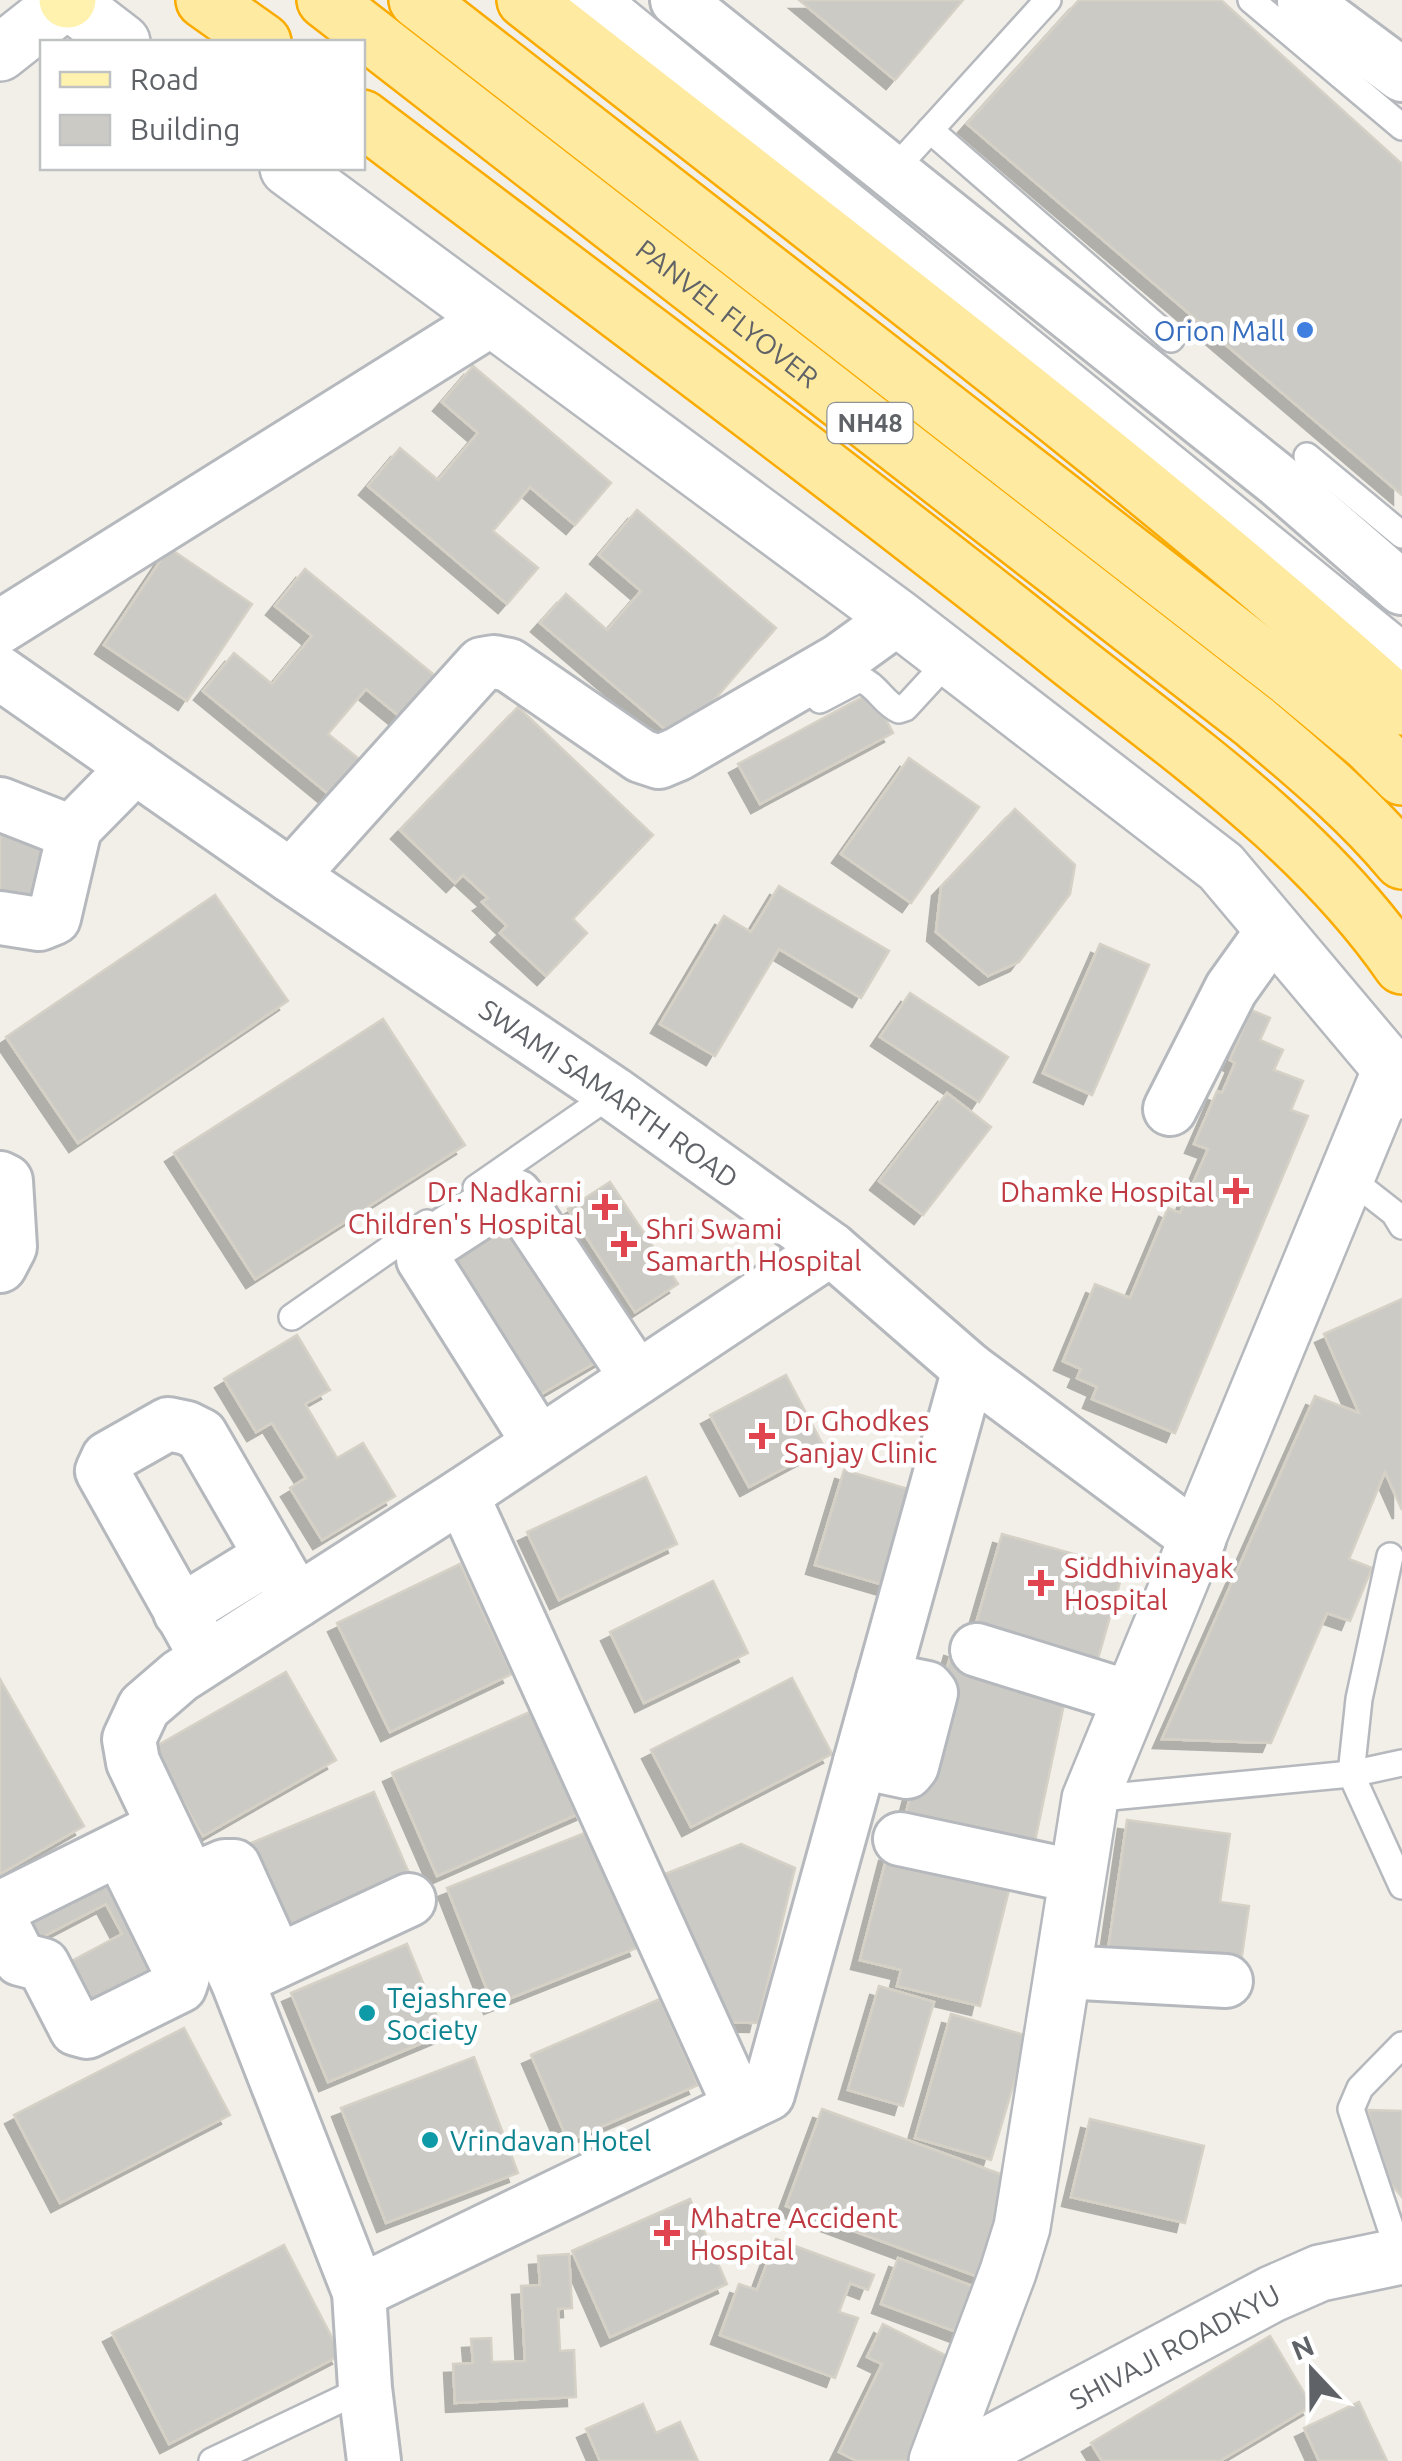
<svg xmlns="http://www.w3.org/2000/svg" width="1402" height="2461" font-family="Ubuntu,sans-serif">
<defs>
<filter id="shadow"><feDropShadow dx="-9" dy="9" stdDeviation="0" flood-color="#0004"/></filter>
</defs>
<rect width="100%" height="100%" fill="#f1efe8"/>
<g fill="#cccac5" stroke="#d6d1c6" stroke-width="2.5" filter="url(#shadow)">
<polygon points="799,0 963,0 895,80"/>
<polygon points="1079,0 1221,0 1402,164 1402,495 967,124"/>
<polygon points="473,366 611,483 575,525 530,487 493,531 538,568 507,604 368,486 400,448 438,480 478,433 442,402"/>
<polygon points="637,510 776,628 679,741 540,623 566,594 607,630 641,591 599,555"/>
<polygon points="169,548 252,604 187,701 104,645"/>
<polygon points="305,569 445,684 410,725 366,689 328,734 374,771 343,806 203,691 234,653 272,684 312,636 275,606"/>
<polygon points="872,692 893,733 760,804 738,764"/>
<polygon points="518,707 653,835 573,919 587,933 546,976 500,933 507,926 482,902 488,898 463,875 455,883 400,830"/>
<polygon points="909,758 979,807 911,903 841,854"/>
<polygon points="1015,809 1075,865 1070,894 1019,962 988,976 936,932 941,887"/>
<polygon points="0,823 60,834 45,915 0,907"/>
<polygon points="779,886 889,951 861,998 779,949 715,1056 660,1024 724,916 751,932"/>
<polygon points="215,895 288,1001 78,1143 6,1037"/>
<polygon points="1100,944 1149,965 1092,1095 1043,1073"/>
<polygon points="910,993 1008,1057 979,1102 880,1037"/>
<polygon points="1251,1010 1270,1018 1260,1040 1283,1050 1274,1070 1303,1081 1291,1110 1308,1116 1175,1433 1092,1399 1097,1387 1077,1378 1081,1369 1063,1361 1095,1284 1130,1298 1168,1208 1180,1213 1208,1149 1194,1144 1217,1091 1222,1093 1235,1063 1230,1060"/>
<polygon points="383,1019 465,1145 255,1279 174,1153"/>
<polygon points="947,1093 991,1127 923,1215 879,1181"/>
<polygon points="610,1182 678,1284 635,1312 568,1209"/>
<polygon points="512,1201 610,1354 524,1404 430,1255"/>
<polygon points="1402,1299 1402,1510 1385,1472 1349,1559 1372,1568 1350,1621 1327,1613 1271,1743 1162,1739 1315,1396 1359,1413 1324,1334"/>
<polygon points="297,1335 330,1390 305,1404 337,1458 363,1443 395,1496 322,1540 290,1488 306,1478 272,1423 256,1432 224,1379"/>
<polygon points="786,1375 824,1447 749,1487 710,1415"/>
<polygon points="844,1470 915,1491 887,1586 815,1565"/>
<polygon points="646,1477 677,1544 559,1600 527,1532"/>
<polygon points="1002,1534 1124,1568 1097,1662 975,1627"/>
<polygon points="460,1564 512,1674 390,1732 337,1623"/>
<polygon points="713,1581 748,1653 644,1703 610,1632"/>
<polygon points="953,1647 1068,1685 1031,1860 901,1830"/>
<polygon points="286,1672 336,1760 203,1836 153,1748"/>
<polygon points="792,1678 832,1754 691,1827 651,1750"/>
<polygon points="0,1679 84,1826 0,1874"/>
<polygon points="539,1708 585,1811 437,1876 392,1773"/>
<polygon points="374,1792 412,1880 282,1935 244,1846"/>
<polygon points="1127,1820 1230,1834 1220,1902 1249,1906 1240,1969 1108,1950"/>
<polygon points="592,1830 639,1947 493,2005 447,1888"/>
<polygon points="741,1844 795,1868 758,2023 714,2022 665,1874"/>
<polygon points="888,1852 1011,1882 980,2006 897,1986 901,1970 860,1960"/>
<polygon points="115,1858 178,1979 96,2022 66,1964 122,1934 106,1904 25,1946 8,1914"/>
<polygon points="407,1944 444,2034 328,2082 291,1993"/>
<polygon points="879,1986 934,2002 903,2106 848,2090"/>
<polygon points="660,1999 698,2085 568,2141 531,2055"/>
<polygon points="951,2014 1028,2036 991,2160 915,2138"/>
<polygon points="184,2028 230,2115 60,2203 14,2115"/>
<polygon points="474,2057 518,2173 386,2223 341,2108"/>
<polygon points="822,2109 1017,2180 981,2278 786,2206"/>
<polygon points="1368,2110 1402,2111 1402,2197 1378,2168"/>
<polygon points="1090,2119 1204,2146 1185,2223 1071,2197"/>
<polygon points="690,2199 727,2284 610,2337 572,2251"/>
<polygon points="776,2239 874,2275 868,2290 850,2283 839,2312 858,2318 835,2378 720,2335 739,2284 757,2290"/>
<polygon points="284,2245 341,2355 169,2444 112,2333"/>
<polygon points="569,2254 572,2308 558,2309 560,2351 574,2350 576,2397 455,2403 453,2364 473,2363 471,2339 491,2338 492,2362 525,2361 521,2286 540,2285 538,2256"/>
<polygon points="898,2258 980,2289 962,2334 881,2304"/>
<polygon points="883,2324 965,2365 916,2461 857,2461 839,2452 882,2364 867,2357"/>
<polygon points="1270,2336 1312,2406 1220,2461 1102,2461 1091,2443"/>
<polygon points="1359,2402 1387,2461 1319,2461 1304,2428"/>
<polygon points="643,2404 656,2433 680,2422 698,2461 600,2461 586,2429"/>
</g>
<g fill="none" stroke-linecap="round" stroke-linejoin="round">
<g stroke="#b5b8bc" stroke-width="30">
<g id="service">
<polyline points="1251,0 1402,127"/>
<polyline points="930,130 1171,339"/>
<polyline points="892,172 1048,0"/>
<polyline points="1307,456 1402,535"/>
<path d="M820,700l40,-21c17,6 23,24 39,31l6,-2 46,-50"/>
<polyline points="1348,1177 1394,1213 1402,1226"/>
<polyline points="476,1188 613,1093"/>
<polyline points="292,1317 427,1223"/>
<polyline points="1390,1556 1359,1699 1351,1774 1402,1886"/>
<polyline points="1090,1799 1351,1774 1402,1763"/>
<polyline points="1400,2256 1351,2109 1360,2088 1402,2045"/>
<polyline points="212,2461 365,2388"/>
</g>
</g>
<g stroke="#b5b8bc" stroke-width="58">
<g id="minor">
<polyline points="677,0 1280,482 1402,588"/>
<polyline points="1304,2 1402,75"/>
<polyline points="0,627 492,319"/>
<path id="s1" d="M0,673l291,203 322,217 218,156 138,120 230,171"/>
<polyline points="0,804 74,833"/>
<polyline points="291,876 482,664 494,662 509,665 641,756 659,762 678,754 840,660 898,618"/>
<polyline points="0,918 39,924 54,918 75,828 135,767"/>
<polyline points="1170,1109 1231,989 1274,929"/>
<polyline points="0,1178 6,1181 10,1247 0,1266"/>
<polyline points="539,1443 423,1259 423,1249 506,1195 516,1196 637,1378"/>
<polyline points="462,1495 740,2107"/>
<polyline points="180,1612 271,1556"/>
<polyline points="977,1650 1132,1698"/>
<polyline points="207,1658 102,1471 108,1458 168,1424 187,1428 201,1435 297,1601"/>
<polyline points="860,1762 907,1772 912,1766 931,1693 927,1688 883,1679"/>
<polyline points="900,1839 1078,1877"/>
<polyline points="190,1881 225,1866 234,1866 277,1961"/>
<polyline points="0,1911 2,1907 149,1834"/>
<polyline points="0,1920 20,1959 43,1965 76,2029 87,2032 180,1986 183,1977 120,1849"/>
<polyline points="1063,1972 1226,1981"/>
<polyline points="237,1980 409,1900"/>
<polyline points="359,2292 768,2094 969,1369"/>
<polyline points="374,2461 365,2388 359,2292 237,1980 133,1762 129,1739 144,1707 180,1676 462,1495 831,1249"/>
</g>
</g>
<g stroke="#b5b8bc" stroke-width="60">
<g id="tertiary">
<polyline points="67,0 122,42"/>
<polyline points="588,0 1402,663"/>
<polyline points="0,53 67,0"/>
<polyline points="288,168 898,618 1221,867 1391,1069 1402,1091"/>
<polyline points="937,2461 1008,2272 1022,2227 1090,1799 1391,1069"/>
<path id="s2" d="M958,2461l314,-167 48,-21 82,-17"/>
</g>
</g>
<g stroke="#f2c960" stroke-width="60">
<polyline id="primary" points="67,0 68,0"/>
</g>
<g stroke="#f9ab00" stroke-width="60">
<g id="trunk">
<polyline points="204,0 263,42"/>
<path id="s3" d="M325,0l930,722c52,44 104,87 147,139"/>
<polyline points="417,0 1291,679 1369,744 1402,777"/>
<path d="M525,0c295,232 597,457 877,707"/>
<path d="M362,118c235,178 473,353 703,537 120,95 249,184 337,311"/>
</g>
</g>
<use href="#service" stroke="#fff" stroke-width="25"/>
<use href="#minor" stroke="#fff" stroke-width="52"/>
<use href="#tertiary" stroke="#fff" stroke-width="55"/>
<use href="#primary" stroke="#fff2af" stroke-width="55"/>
<use href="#trunk" stroke="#feeaa1" stroke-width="55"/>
</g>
<circle fill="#3f7fe0" stroke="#fff" stroke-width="4" cx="1305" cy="330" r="10"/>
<g fill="#e0444e" stroke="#fff" stroke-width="4">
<path d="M1231 1176h10v10h10v10h-10v10h-10v-10h-10v-10h10z"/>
<path d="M600 1192h10v10h10v10h-10v10h-10v-10h-10v-10h10z"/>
<path d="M619 1229h10v10h10v10h-10v10h-10v-10h-10v-10h10z"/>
<path d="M757 1421h10v10h10v10h-10v10h-10v-10h-10v-10h10z"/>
<path d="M1036 1568h10v10h10v10h-10v10h-10v-10h-10v-10h10z"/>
<path d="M662 2218h10v10h10v10h-10v10h-10v-10h-10v-10h10z"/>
</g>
<g fill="#0f9aa8" stroke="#fff" stroke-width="4">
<circle cx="367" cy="2013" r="10"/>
<circle cx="430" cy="2140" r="10"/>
</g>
<g text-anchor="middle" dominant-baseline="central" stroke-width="9" stroke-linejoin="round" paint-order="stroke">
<rect fill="#fff" stroke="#8f9295" stroke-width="2.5" x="827.5" y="403" width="85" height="40" rx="8"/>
<g font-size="25" font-weight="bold" fill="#5f6368">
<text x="870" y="423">NH48</text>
</g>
<g font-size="28" fill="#5f6368" stroke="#fff">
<text stroke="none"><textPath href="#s3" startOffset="510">PANVEL FLYOVER</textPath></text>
<text stroke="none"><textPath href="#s1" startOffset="740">SWAMI SAMARTH ROAD</textPath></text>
<text stroke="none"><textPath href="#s2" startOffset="245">SHIVAJI ROADKYU</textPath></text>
</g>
<g font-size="28" fill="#366cbe" stroke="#fff" text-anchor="end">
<text x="1285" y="330">Orion Mall</text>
</g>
<g font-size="28" fill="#be3a42" stroke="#fff" text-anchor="start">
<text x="582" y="1191" text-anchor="end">Dr. Nadkarni<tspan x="582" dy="32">Children's Hospital</tspan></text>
<text x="1214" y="1191" text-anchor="end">Dhamke Hospital</text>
<text x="646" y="1228">Shri Swami<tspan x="646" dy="32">Samarth Hospital</tspan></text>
<text x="784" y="1420">Dr Ghodkes<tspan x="784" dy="32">Sanjay Clinic</tspan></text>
<text x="1064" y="1567">Siddhivinayak<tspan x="1064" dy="32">Hospital</tspan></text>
<text x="690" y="2217">Mhatre Accident<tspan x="690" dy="32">Hospital</tspan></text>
</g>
<g font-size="28" fill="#0d838f" stroke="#fff" text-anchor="start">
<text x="387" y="1997">Tejashree<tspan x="387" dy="32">Society</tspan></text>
<text x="450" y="2140">Vrindavan Hotel</text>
</g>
</g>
<rect x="40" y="40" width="325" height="130" fill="#ffffff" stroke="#bfc1c3" stroke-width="2.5"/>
<rect x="60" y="72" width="50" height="15" fill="#fff2af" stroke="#bfc1c3" stroke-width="2.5"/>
<text x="130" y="90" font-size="30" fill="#5f6368">Road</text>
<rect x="60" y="115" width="50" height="30" fill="#cccac5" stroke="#bfc1c3" stroke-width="2.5"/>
<text x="130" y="140" font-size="30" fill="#5f6368">Building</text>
<g transform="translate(1312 2371) rotate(338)" stroke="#ffffff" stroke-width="8" paint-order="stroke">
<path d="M0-8L18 38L0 25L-18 38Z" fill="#5f6368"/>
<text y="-15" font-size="28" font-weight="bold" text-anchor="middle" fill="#5f6368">N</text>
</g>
</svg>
